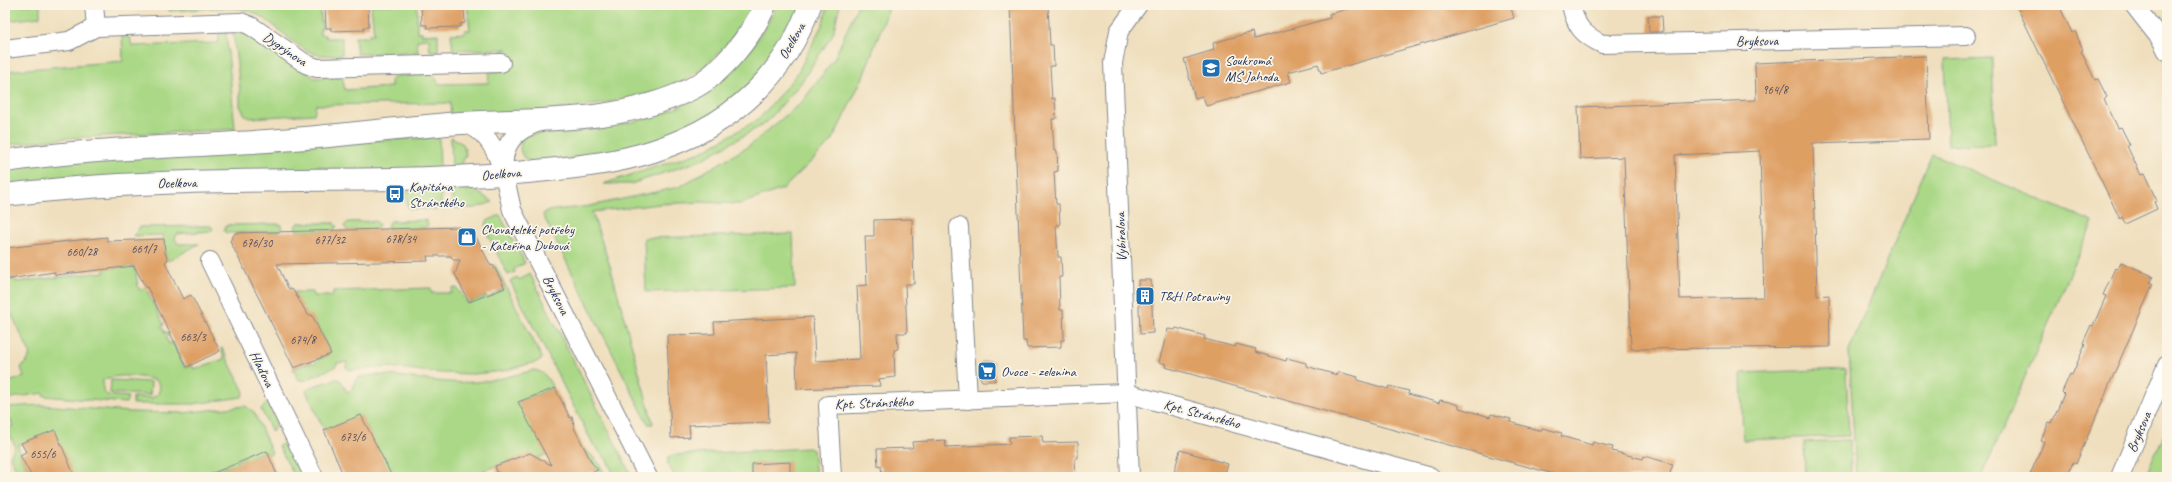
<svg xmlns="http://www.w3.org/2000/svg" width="2172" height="482" font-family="Caveat,sans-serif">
<rect width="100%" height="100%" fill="#fcf5e5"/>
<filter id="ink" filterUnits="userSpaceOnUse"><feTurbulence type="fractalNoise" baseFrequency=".025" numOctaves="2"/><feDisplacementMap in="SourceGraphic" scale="8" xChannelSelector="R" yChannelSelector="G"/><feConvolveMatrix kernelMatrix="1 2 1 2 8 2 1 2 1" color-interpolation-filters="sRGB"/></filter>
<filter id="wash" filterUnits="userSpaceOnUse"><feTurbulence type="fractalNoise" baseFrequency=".012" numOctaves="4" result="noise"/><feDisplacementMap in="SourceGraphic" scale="16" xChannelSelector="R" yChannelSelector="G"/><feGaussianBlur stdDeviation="0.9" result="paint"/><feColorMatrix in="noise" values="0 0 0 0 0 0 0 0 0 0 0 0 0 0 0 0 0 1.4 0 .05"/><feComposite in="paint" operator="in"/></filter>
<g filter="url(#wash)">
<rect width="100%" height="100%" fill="#efdfbe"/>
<g fill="#aad886" stroke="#628472">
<polygon points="5,5 40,5 40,17 5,21"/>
<path d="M168,5h152l2,24h-2v6h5l1,3h16v17c-7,0 -14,1 -21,0 -25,-2 -49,-39 -75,-45 -24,-5 -52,0 -77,1z"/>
<polygon points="371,5 417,5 417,32 422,32 422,35 438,34 438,51 430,51 429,39 417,40 418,52 357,54 355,37 369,37 369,34 374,34"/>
<path d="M467,5h286c-16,35 -47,66 -82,82 -9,4 -20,6 -30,8 -61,17 -127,17 -190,21l-1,-13 -134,2 -2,9 -64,4 -5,-3 -5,-9v-17l-7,-58 16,3 66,44 27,-2 3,14 46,-3v-7l5,-4 37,-2 6,10 49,-1 1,-11 15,-2 -2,-19 6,-2 -55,1 -2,-16 14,-1v-3h5z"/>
<path d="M777,5h26l-6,19 -51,70 -50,31 -47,20 -106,18 -17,-3c-7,-8 -7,-12 -3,-22l8,-4c112,-7 192,-19 246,-129z"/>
<polygon points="828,5 840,5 833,34 800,84 766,123 699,161 631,184 603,184 701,152 759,119 797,74 823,23"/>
<polygon points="858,5 890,5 863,77 832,141 783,189 740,204 702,202 660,204 592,212 611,269 653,424 648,424 543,215 546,211 590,206 679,187 749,146 802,102 834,59"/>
<polygon points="226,31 235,129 68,138 5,145 5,71 123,61 122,34 130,38 132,46 218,43 219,34"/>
<polygon points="1992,58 1995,144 1948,145 1945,60"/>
<polygon points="439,137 440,171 5,190 5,165 89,156"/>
<polygon points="451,137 463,144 466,154 461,166 452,171"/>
<polygon points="1932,154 2093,222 1981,477 1859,477 1856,476 1849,350"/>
<polygon points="452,190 474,190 493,202 475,208 455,208 452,204"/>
<polygon points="406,191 441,191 441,205 438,209 410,209 407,205"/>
<polygon points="500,215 525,263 514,269 515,272 508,275 485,229 487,221"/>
<polygon points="426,220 428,225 424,228 389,229 387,225 391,221"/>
<polygon points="376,221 379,225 375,230 347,230 344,226 348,222"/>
<polygon points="298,223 334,223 337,226 333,231 297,231 295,226"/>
<polygon points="280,224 282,227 279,232 226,233 224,230 227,225"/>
<polygon points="211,226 213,229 211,231 177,234 175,239 178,244 199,244 168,261 165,253 163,235 133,236 140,227"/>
<polygon points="793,234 795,288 646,292 644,238"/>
<polygon points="495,265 542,358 540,361 503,371 474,374 441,373 390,367 349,370 346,367 347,362 337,363 335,367 303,381 298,379 293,369 312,362 314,364 319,359 329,355 330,352 312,316 307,316 294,292 313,292 313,296 333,296 333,291 431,288 431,293 452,293 452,288 457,288 468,303 486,296 488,298 503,289 504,286 493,266"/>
<path d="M133,266c6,11 2,15 7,24l5,-3 19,38 -2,1 3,7 3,-1 1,3 -3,2 3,7 4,-2 12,26 7,-3 2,4 30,-10 -3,-11h1l22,44 -2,5 -49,7h-60v-7l19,1 6,-4 2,-6 -3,-7c-13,-5 -41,-8 -54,-1v11l4,4 21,2 -2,6 -82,-7 -1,-3 -38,6v-16l19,-6 -3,-10 7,-7 2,-7 -20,-42h-5v-33h3l1,2 6,-1 1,3 89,-10 -1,-3z"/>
<polygon points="530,274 632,477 615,477 607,460 593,444 510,281 517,277 519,280"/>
<polygon points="1846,369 1849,436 1743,440 1741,373"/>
<path d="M534,370c12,2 14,9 19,18l-35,14 30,52 -13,5 -26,2 -41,16h-77l-30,-61 -37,14 -18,-39 4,-4 27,-8 4,2 6,11 6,-3 2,-9c9,-7 31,-5 42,-4 26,3 51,8 77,6 21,-1 41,-7 60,-12z"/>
<polygon points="111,380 151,382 150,395 110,393"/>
<polygon points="267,402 277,423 272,432 261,409"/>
<polygon points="42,405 131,412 183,413 245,406 254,412 272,453 268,455 266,451 252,456 253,460 246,462 244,459 236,462 237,464 206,473 199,477 76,477 71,471 54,431 18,445 20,455 29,474 31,473 27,475 28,477 20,477 10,457 15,446 7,429 13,426 5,407"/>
<polygon points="2167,428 2167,477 2145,477"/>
<polygon points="1850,440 1851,477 1805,477 1804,442"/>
<polygon points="283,444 290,447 305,477 295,477 278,445"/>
<polygon points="584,448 599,463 606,477 595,477 593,473 596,471"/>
<polygon points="809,448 813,450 816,477 790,477 789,462 752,464 752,477 675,477 668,464 668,458 673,455"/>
</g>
<g id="blocks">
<g fill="#de9f64" fill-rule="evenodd">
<polygon points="325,5 368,5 369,27 364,27 364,30 331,31 331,28 326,28"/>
<polygon points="421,5 464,5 465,23 460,24 460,27 427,28 427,25 422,25"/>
<polygon points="1010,5 1048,5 1050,45 1053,45 1054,66 1050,66 1052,99 1055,98 1056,119 1052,119 1054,151 1057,151 1058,171 1054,172 1056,204 1059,204 1060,225 1056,225 1058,257 1061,257 1062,277 1059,277 1060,310 1063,310 1064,340 1061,340 1061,347 1027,348 1026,341 1023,341"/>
<polygon points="1362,5 1510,5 1514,18 1321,73 1318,64 1288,72 1291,82 1206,106 1203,96 1195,98 1184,59 1214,50 1213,43 1252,32 1254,39 1330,18 1329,14"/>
<polygon points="2016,5 2059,5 2072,33 2075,31 2083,50 2081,51 2095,80 2098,79 2107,97 2104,99 2118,128 2121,127 2130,145 2127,146 2141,175 2144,174 2148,182 2157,201 2154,202 2157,209 2125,224 2122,217 2120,219"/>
<polygon points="1648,16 1662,16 1663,32 1649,32"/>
<path d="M1926,56l3,83 -116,4 4,153 12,-1 1,52 -199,2 -7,-192 -44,2 -2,-52 178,-7 -1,-37zM1760,151l4,146 -84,2 -5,-144z"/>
<polygon points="912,219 914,284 905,284 907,333 897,333 898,349 894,350 895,377 879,379 880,386 797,389 796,353 766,355 769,422 689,425 690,437 671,438 667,335 715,334 714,322 813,317 815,361 860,359 857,286 867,285 865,236 874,236 874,220"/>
<polygon points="459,227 459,232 474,233 491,266 493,265 505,288 469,302 455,274 460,260 453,260 451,256 427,256 428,261 277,264 288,288 293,290 308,315 312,315 331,354 294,368 230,241 235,233"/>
<polygon points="107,237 107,241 164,239 165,253 168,260 165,262 171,275 183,299 191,295 220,351 187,367 147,287 146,288 134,266 55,275 55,272 27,276 5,280 5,248"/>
<polygon points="2121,262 2153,276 2150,282 2153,284 2110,383 2076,464 2073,462 2067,477 2029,477 2044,442 2041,441 2048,424 2049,422 2052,423 2064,394 2062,392 2070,374 2072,375 2085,345 2083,343 2091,325 2093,326 2106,296 2103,295 2115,268 2118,269"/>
<polygon points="1138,280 1151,280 1153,333 1140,334"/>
<polygon points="1176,328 1205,336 1204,339 1235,347 1236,344 1256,349 1255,352 1286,361 1287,358 1306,363 1306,366 1337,375 1338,372 1358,377 1357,380 1388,389 1389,386 1409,391 1408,394 1439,403 1440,400 1449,402 1459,405 1459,408 1490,417 1491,414 1511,419 1510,422 1541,431 1542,428 1562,433 1561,436 1592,445 1593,442 1604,445 1613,447 1612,451 1643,459 1644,456 1673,464 1669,477 1565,477 1165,367 1166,364 1159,362 1168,329 1175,330"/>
<polygon points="983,361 994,361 995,381 982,381 979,375 979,367"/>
<polygon points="555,388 570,418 572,417 575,430 592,463 598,470 579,477 499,477 495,466 530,453 551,465 518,402"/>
<polygon points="361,415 387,466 392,477 346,477 341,470 324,430"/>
<polygon points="55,430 75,477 32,477 20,455 26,452 21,443"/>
<polygon points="1042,436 1043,443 1078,442 1078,458 1075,459 1076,477 882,477 881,466 878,467 877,449 913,448 912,442 945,440 946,447 1010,444 1009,437"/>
<polygon points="1180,450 1228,464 1224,477 1173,477"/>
<polygon points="267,451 278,477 206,477 206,476"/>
<polygon points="790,462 790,477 752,477 752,464"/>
</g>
</g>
</g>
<g filter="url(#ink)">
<use href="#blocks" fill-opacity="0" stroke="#85878e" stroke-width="1"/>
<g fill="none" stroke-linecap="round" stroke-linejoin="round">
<g stroke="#85878e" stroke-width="20">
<g id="street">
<polyline points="94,5 96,27 241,22 251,26 306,64 317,68 501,63"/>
<path d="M1571,5c5,22 11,29 31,39l364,-8"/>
<polyline points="2134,5 2162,41 2167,51"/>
<polyline points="5,49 69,41 96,27"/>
<path d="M461,123c37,6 44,56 51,87l136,267"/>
<path d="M504,172c-3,-28 11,-42 36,-50"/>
<polyline points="959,227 968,400"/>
<polyline points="210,261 314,477"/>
<polyline points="832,477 828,405 1126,393 1431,477"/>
<polyline points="1130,477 1113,63 1119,31 1138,5"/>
<polyline points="2120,477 2167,365"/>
</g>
</g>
<g stroke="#85878e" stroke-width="24">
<g id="secondary">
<path d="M5,161c87,-13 175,-14 262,-20 65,-4 129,-13 194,-18 81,-5 154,2 230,-34 31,-15 61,-54 74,-84"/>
<path d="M5,195c128,-16 257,-14 386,-16 56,-1 111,-4 166,-10 37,-4 73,-9 108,-22 69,-25 120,-72 145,-142"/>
</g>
</g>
<use href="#street" stroke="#fff" stroke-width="18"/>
<use href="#secondary" stroke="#fff" stroke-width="22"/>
</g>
</g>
<defs>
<g id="school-square" transform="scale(1)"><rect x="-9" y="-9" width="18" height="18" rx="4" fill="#1f6fb2" stroke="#fcf5e5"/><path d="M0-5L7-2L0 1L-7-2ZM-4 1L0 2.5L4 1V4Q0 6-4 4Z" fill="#fff"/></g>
<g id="bus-square" transform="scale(1)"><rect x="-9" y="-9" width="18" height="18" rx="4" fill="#1f6fb2" stroke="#fcf5e5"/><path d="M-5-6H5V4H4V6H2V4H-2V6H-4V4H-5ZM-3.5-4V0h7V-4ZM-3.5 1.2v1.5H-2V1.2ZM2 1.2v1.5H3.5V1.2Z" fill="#fff"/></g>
<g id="shop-square" transform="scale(1)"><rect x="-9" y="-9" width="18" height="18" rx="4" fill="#1f6fb2" stroke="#fcf5e5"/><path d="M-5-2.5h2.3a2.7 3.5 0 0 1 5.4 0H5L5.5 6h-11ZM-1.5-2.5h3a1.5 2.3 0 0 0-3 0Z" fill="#fff"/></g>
<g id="building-square" transform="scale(1)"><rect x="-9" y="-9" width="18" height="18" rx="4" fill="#1f6fb2" stroke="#fcf5e5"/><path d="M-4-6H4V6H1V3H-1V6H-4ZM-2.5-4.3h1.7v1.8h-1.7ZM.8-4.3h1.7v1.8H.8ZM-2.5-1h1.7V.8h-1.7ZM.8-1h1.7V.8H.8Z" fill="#fff"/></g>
<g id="supermarket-square" transform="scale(1)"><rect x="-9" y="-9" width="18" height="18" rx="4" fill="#1f6fb2" stroke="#fcf5e5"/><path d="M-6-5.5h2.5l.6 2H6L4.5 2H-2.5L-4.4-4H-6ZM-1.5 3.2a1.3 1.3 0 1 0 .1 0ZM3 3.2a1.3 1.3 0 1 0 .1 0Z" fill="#fff"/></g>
</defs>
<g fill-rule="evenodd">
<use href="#school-square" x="1211" y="68"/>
<use href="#bus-square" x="395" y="194"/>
<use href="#shop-square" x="467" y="237"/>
<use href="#building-square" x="1145" y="296"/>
<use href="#supermarket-square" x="987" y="371"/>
</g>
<g text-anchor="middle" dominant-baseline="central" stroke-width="3.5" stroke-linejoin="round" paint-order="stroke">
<g font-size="12" fill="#4c4b60">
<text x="1775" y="90">964/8</text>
<text x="401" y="239">678/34</text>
<text x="330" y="240">677/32</text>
<text x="257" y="243">676/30</text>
<text x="144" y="249">661/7</text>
<text x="82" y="252">660/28</text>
<text x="193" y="337">663/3</text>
<text x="303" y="340">674/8</text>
<text x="353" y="437">673/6</text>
<text x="43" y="454">655/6</text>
</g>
<g font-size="14" fill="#1b2f5e" stroke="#fcf5e5">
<text transform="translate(792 41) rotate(-60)">Ocelkova</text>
<text transform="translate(1757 41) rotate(-1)">Bryksova</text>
<text transform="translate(285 49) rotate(34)">Dygrýnova</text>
<text transform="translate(501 174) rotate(-5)">Ocelkova</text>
<text transform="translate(177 183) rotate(-1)">Ocelkova</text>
<text transform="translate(1121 237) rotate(-92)">Vybíralova</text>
<text transform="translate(556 295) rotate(63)">Bryksova</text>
<text transform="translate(262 369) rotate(64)">Hlaďova</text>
<text transform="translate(874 403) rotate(-2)">Kpt. Stránského</text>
<text transform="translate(1202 414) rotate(15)">Kpt. Stránského</text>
<text transform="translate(2139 432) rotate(-67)">Bryksova</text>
</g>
<g font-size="14" fill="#1b2f5e" stroke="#fcf5e5" text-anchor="start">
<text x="1225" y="60">Soukromá<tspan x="1225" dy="16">MŠ Jahoda</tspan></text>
<text x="409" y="186">Kapitána<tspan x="409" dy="16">Stránského</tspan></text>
<text x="481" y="229">Chovatelské potřeby<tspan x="481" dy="16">- Kateřina Dubová</tspan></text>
<text x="1159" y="296">T&amp;H Potraviny</text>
<text x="1001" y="371">Ovoce - zelenina</text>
</g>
</g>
<rect width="2172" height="482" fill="none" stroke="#fcf5e5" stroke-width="20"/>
</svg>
